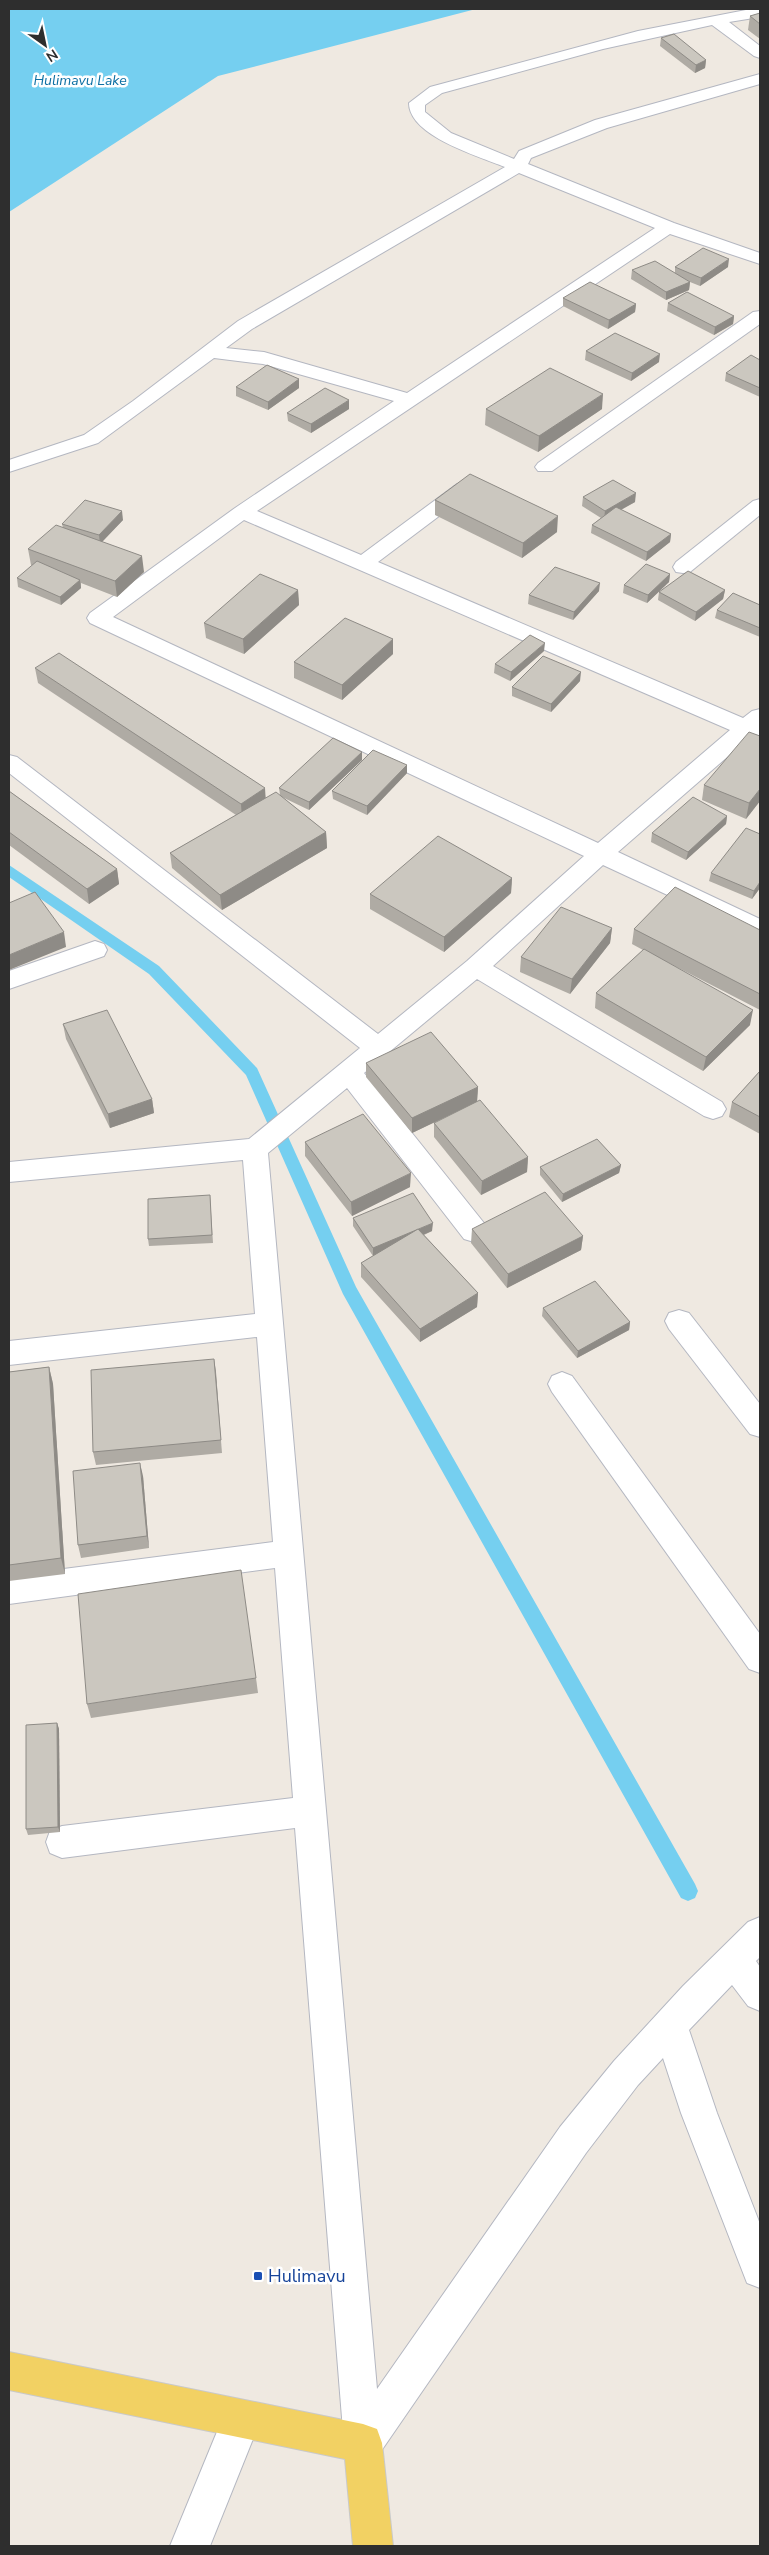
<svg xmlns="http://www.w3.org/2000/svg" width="769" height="2555" font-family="'Nunito Sans',sans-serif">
<rect width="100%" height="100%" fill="#efe9e1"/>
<polygon fill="#75cff0" points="9,9 476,9 218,76 9,212"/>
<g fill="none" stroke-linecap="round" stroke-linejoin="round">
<polygon fill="#75cff0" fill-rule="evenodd" points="9,865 159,966 257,1068 356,1287 695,1884 698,1891 695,1898 688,1901 681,1898 343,1294 246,1075 149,974 9,877"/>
<g stroke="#b4b7c1" stroke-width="2">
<g id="minor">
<path d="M751,9h9v8l-31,5 31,24v12l-6,-2 -42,-31 -109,24 -161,44 -17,12v7l26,21 63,26 5,-8 76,-31 165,-46v10l-153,44 -76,30 -3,6 146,59 86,30v11l-90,-30 -413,277 104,44 96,-71h14l3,4 -3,4 -93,70 365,156 9,-7 8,-2v32l-11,-3 -131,114 142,67v19l-157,-73 -110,101 229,136 4,7 -4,7 -9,3 -9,-3 -227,-137 -113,94 120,150 4,8 -4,8 -10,3 -10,-3 -117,-151 -79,65 109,1236 183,-262 54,-66 69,-75 65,-64 12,-5v40l-4,4 4,6v44l-12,-5 -16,-21 -43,45 28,83 43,111v64l-13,-5 -66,-170 -18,-55 -25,27 -52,68 -209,304 -14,5 -14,-5 -5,-14 -49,-615 -233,30 -12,-5 -4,-11 4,-11 12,-5 231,-28 -18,-230 -266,36v-28l264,-34 -16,-205 -248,28v-24l246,-27 -12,-154 -234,22v-20l240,-23 111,-91 -351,-275v-18l8,2 361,277 89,-73 117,-105 -494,-233 -3,-5 3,-5 145,-105 159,-107 -131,-37 -49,-6 -116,85 -89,29v-12l75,-25 49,-34 105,-80 267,-154c-27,-11 -96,-31 -96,-64l21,-16 208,-56zM519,173l136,55 -248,165 -143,-41 -38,-4 26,-19zM244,520l486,210 -132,113 -485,-226z"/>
<polygon points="760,311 760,324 552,471 538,471 535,467 538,463 753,312"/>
<polygon points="760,499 760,515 690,572 683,573 676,572 673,567 676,562 753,501"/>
<polygon points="95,941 104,944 107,950 104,956 9,989 9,971"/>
<polygon points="679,1310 689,1313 760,1404 760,1437 750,1434 669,1329 665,1321 669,1313"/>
<polygon points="562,1372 572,1376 760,1634 760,1673 749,1669 552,1392 548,1384 552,1376"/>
<polygon points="242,2400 256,2405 261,2419 210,2546 170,2546 228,2405"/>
</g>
</g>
<g stroke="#c9c9c9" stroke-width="2">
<polygon id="major" points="9,2352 363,2424 377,2429 382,2443 393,2546 353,2546 345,2459 9,2390"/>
</g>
<use href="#minor" fill="#fff" fill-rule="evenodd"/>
<use href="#major" fill="#f2d163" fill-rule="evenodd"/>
</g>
<g fill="#afaba4">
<polygon points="760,13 760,39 748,30 750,16"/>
<polygon points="661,38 706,60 705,68 695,73 660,46"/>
<polygon points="675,267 728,267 700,286 690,282 689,290 666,300 631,279 632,270 675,273"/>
<polygon points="563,298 636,304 635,312 608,329 563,306"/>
<polygon points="668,303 734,316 733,324 714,335 667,311"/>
<polygon points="586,351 659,362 631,381 585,360"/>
<polygon points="760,360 760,397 725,381 726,373"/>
<polygon points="299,379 299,388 268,410 236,396 236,387"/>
<polygon points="349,409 311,433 288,421 287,413"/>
<polygon points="486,409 602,409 538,452 485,425"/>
<polygon points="583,497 635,502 621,510 671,534 670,542 646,561 591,533 592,525 601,518 582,506"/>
<polygon points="435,500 557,532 522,558 435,515"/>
<polygon points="123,520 102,542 144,572 117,597 81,583 81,588 61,605 18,587 17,578 33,565 31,565 28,549 63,528 62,524"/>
<polygon points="670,574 669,582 647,603 623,593 624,585"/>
<polygon points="298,590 299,605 244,654 206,638 204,623"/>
<polygon points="725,590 723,599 695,621 658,600 659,592"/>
<polygon points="599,591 573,620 528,604 529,595"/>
<polygon points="760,605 760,637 715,618 717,610"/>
<polygon points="544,651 510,681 494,673 495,664"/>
<polygon points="393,654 342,700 294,678 294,662"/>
<polygon points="35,668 266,798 280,795 279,788 362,752 362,760 309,810 282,797 326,832 327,848 222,910 172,868 170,853 236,815 38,683"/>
<polygon points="580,681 551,712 512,696 512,687"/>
<polygon points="407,765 407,773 367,815 333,799 332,791"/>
<polygon points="704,785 760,801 746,819 702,800"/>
<polygon points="9,791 117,869 119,884 89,904 9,845"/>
<polygon points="727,816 726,824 686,860 651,842 652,833"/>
<polygon points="711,873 760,888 752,899 709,881"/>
<polygon points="512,878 511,893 444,952 370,909 370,894"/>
<polygon points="612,928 610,943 570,994 520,972 521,957"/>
<polygon points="634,929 760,930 760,1010 663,960 750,1025 703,1071 595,1008 596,993 643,950 632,944"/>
<polygon points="63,1024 152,1099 154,1113 110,1128 66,1039"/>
<polygon points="366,1063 478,1087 477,1102 412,1133 366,1077"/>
<polygon points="760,1071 760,1134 729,1117 732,1102"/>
<polygon points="434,1123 528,1157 527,1172 481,1195 434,1137"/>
<polygon points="305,1142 410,1187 352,1216 305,1156"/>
<polygon points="621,1165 619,1173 562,1202 540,1175 540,1167"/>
<polygon points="210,1195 213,1243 149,1246 148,1239"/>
<polygon points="353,1218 432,1231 424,1235 478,1293 477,1307 420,1342 361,1277 361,1263 373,1256 353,1226"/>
<polygon points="472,1229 583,1236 581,1250 507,1288 471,1243"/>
<polygon points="543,1308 630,1322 629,1330 577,1358 542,1316"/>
<polygon points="214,1359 222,1453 96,1465 93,1452"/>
<polygon points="49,1367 53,1384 65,1574 9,1581 9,1372"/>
<polygon points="143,1476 149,1548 81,1558 78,1545"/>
<polygon points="256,1678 258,1693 91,1718 87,1704"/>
<polygon points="57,1723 59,1729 60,1832 28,1835 26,1829"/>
</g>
<g fill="#8e8b86">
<polygon points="706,60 705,68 695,73 696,65"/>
<polygon points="729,259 728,267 700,286 701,278"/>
<polygon points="690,282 689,290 666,300 666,292"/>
<polygon points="636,304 635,312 608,329 609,320"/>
<polygon points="734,316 733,324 714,335 715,327"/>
<polygon points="660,354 659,362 631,381 632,373"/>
<polygon points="299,379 299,388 268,410 268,402"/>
<polygon points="603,394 602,409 538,452 539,436"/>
<polygon points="349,400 349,409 311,433 311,424"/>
<polygon points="636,493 635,502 604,519 605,511"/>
<polygon points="122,511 123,520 100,544 99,535"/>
<polygon points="558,516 557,532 522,558 523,543"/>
<polygon points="671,534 670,542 646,561 647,552"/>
<polygon points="142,556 144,572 117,597 115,581"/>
<polygon points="670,574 669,582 647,603 648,595"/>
<polygon points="80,580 81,588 61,605 60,597"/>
<polygon points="600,583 599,591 573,620 574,612"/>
<polygon points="298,590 299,605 244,654 243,639"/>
<polygon points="725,590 723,599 695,621 696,612"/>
<polygon points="393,639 393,654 342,700 342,685"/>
<polygon points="545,643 544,651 510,681 511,672"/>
<polygon points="581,672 580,681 551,712 551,704"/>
<polygon points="362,752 362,760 309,810 309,802"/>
<polygon points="407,765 407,773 367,815 367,806"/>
<polygon points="265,788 266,803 242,819 241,804"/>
<polygon points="760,789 760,801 746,819 749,803"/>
<polygon points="727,816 726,824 686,860 688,852"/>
<polygon points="326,832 327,848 222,910 220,895"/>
<polygon points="117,869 119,884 89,904 87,889"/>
<polygon points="512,878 511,893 444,952 444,937"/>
<polygon points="760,882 760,888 752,899 754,891"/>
<polygon points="612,928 610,943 570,994 572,979"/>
<polygon points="64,932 66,947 9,970 9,955"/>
<polygon points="753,1010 750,1025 703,1071 706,1057"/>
<polygon points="478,1087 477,1102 412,1133 412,1118"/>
<polygon points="152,1099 154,1113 110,1128 108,1114"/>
<polygon points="528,1157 527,1172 481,1195 482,1181"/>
<polygon points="621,1165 619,1173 562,1202 563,1194"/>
<polygon points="411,1173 410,1187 352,1216 351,1202"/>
<polygon points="433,1223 432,1231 373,1256 373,1248"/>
<polygon points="583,1236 581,1250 507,1288 508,1274"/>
<polygon points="478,1293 477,1307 420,1342 420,1329"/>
<polygon points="630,1322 629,1330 577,1358 578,1351"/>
<polygon points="214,1359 216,1372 222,1453 221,1440"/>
<polygon points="49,1367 53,1384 65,1574 61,1558"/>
<polygon points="140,1463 143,1476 149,1548 147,1536"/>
<polygon points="57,1723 59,1729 60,1832 58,1827"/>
</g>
<g fill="#cbc7bf" stroke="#8e8b86">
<polygon points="760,13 760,24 750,16"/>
<polygon points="674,34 706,60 696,65 661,38"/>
<polygon points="703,248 729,259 701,278 675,267"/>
<polygon points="655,261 690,282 666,292 632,270"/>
<polygon points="590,282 636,304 609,320 563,298"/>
<polygon points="687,292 734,316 715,327 668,303"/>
<polygon points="615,333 660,354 632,373 586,351"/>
<polygon points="751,355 760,360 760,388 726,373"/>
<polygon points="267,365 299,379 268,402 236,387"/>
<polygon points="550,368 603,394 539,436 486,409"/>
<polygon points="325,388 349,400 311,424 287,413"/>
<polygon points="470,474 558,516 523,543 435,500"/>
<polygon points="613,480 636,493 605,511 583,497"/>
<polygon points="85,500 122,511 99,535 62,524"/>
<polygon points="616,507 671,534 647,552 592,525"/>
<polygon points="56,525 142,556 115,581 28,549"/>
<polygon points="37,561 80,580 60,597 17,578"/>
<polygon points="646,564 670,574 648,595 624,585"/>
<polygon points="555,567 600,583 574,612 529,595"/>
<polygon points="688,571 725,590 696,612 659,592"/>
<polygon points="260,574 298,590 243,639 204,623"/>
<polygon points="733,593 760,605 760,628 717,610"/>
<polygon points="345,618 393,639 342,685 294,662"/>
<polygon points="530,635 545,643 511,672 495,664"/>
<polygon points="59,653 265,788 241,804 35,668"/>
<polygon points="543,656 581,672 551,704 512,687"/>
<polygon points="749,732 760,736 760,789 749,803 704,785"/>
<polygon points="333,738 362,752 309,802 279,788"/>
<polygon points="373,750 407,765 367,806 332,791"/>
<polygon points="9,791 117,869 87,889 9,832"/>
<polygon points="276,792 326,832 220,895 170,853"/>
<polygon points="693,797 727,816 688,852 652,833"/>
<polygon points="746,828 760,834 760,882 754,891 711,873"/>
<polygon points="438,836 512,878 444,937 370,894"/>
<polygon points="675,887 760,930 760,994 634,929"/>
<polygon points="35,892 64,932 9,955 9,903"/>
<polygon points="561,907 612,928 572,979 521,957"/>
<polygon points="644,949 753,1010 706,1057 596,993"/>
<polygon points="107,1010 152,1099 108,1114 63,1024"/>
<polygon points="431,1032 478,1087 412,1118 366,1063"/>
<polygon points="760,1071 760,1117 732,1102"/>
<polygon points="480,1100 528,1157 482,1181 434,1123"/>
<polygon points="363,1114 411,1173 351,1202 305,1142"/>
<polygon points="597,1139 621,1165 563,1194 540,1167"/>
<polygon points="545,1192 583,1236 508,1274 472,1229"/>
<polygon points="413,1193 433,1223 373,1248 353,1218"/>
<polygon points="210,1195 212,1235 148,1239 148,1199"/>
<polygon points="418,1229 478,1293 420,1329 361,1263"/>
<polygon points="595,1281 630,1322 578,1351 543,1308"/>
<polygon points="214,1359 221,1440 93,1452 91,1370"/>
<polygon points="49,1367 61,1558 9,1565 9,1372"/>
<polygon points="140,1463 147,1536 78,1545 73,1471"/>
<polygon points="241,1570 256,1678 87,1704 78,1594"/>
<polygon points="57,1723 58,1827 26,1829 26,1725"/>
</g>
<rect fill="#1a4fb4" stroke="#fff" stroke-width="2" x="253" y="2271" width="10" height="10" rx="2.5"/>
<g text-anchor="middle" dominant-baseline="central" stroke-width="5" stroke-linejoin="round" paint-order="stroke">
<g font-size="14" font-style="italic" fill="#0d6fa3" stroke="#fff">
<text x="80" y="80">Hulimavu Lake</text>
</g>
<g font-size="18" fill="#164399" stroke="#fff" text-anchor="start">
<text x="268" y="2276">Hulimavu</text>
</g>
</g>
<rect width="769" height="2555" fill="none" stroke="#2e2e2e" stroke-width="20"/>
<g transform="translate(45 45) rotate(147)" stroke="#ffffff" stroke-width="4" paint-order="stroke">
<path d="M0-4L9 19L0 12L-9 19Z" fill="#2e2e2e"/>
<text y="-8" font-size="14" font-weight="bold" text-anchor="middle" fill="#2e2e2e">N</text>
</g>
</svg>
